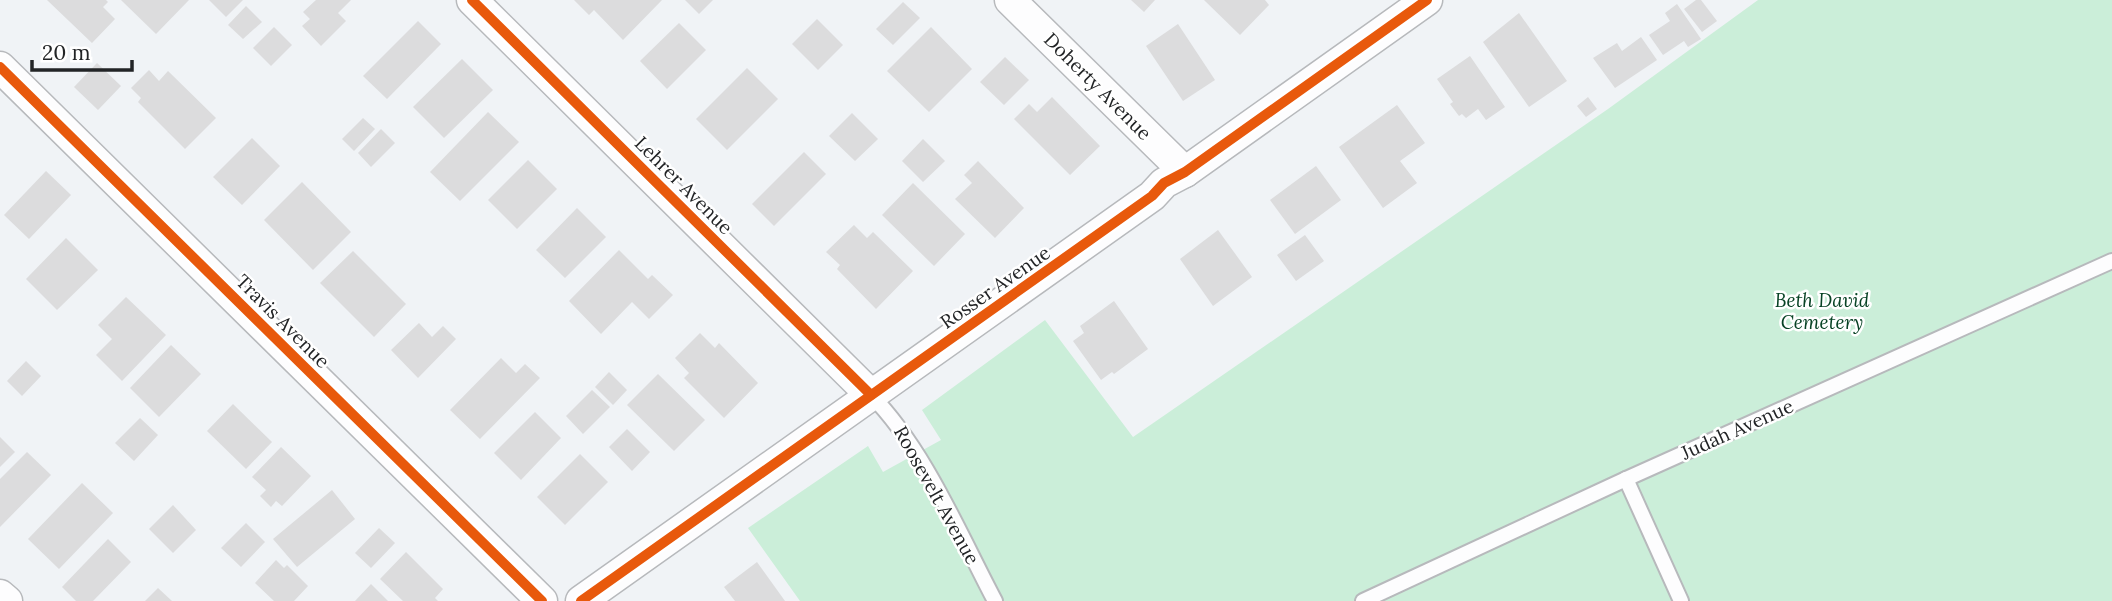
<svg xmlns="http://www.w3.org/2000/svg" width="2112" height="601" font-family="Lora,serif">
<rect width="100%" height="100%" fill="#f0f3f6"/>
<polygon fill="#cbeed9" points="1758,0 2112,0 2112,601 800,601 748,528 868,446 883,472 941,440 922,410 1045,320 1133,437 1608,109"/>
<g fill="#dcdcdd">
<polygon points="47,0 106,0 108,2 103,7 115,19 92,43"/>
<polygon points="121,0 189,0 156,34"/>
<polygon points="209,0 243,0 226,17"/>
<polygon points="316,0 351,0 338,13 346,21 321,46 302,26 310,19 303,12"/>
<polygon points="574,0 662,0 623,40 594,10 589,15"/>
<polygon points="685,0 713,0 699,14"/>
<polygon points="1131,0 1155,0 1144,12"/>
<polygon points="1204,0 1265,0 1269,5 1240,35"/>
<polygon points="1696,0 1701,0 1717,21 1702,32 1684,9"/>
<polygon points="903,2 920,18 893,45 876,29"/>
<polygon points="1677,4 1701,39 1688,47 1684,41 1663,55 1649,35 1670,21 1665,13"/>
<polygon points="246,6 262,22 243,39 228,25"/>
<polygon points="1519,13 1567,81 1529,107 1483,42"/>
<polygon points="817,19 843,45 818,70 792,44"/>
<polygon points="418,21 441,44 387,99 363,76"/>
<polygon points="679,23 706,50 667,89 640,61"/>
<polygon points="1178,24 1215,80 1183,101 1146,46"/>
<polygon points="274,27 292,45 271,66 253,48"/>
<polygon points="931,27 972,69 929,112 887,71"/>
<polygon points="1641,37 1657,60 1615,88 1593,58 1617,43 1622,51"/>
<polygon points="1470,56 1505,107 1486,120 1478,109 1466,118 1462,114 1459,116 1450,104 1453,102 1437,79"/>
<polygon points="1005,57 1029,80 1004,105 980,82"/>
<polygon points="462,59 493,90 444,138 413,107"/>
<polygon points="97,63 121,86 98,110 74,87"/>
<polygon points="747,68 778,99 727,150 696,119"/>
<polygon points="149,70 159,81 168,71 216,118 185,149 138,102 141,98 131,88"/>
<polygon points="1052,97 1100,146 1070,175 1014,119 1029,104 1037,112"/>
<polygon points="1588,97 1597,109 1586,117 1577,106"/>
<polygon points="1397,105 1425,143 1400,161 1417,183 1383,208 1339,147"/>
<polygon points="488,112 519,142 460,201 430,172"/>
<polygon points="852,113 878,139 855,161 829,136"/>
<polygon points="363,118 375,129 354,151 342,139"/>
<polygon points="381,129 395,143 371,167 358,153"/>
<polygon points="252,138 280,166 242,205 213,177"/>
<polygon points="923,139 945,161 923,182 902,161"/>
<polygon points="804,152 826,174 774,226 752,204"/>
<polygon points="528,160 557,189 517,229 488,200"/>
<polygon points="978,161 1024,208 995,238 955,199 972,183 964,175"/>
<polygon points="1316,166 1341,200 1295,234 1270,200"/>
<polygon points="46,171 71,195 29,239 4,215"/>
<polygon points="302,182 351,232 313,270 264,220"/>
<polygon points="913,183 965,234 934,266 882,215"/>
<polygon points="577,208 606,237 565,278 536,250"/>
<polygon points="854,225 867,238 873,232 913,271 876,309 837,269 840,265 826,252"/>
<polygon points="1218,230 1252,277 1213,306 1180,259"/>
<polygon points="1305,235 1324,261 1296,281 1277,255"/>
<polygon points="66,238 98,270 57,310 26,279"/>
<polygon points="619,250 648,279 652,275 673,295 649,319 632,302 601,334 569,301"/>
<polygon points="353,251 406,304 374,337 320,283"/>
<polygon points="126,297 166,335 122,381 96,355 112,339 98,325"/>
<polygon points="1114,301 1148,349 1114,374 1112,372 1101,380 1073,341 1084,333 1080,326"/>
<polygon points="419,323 432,337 443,326 456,339 418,378 391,350"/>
<polygon points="700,333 715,348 719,343 758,383 724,418 684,378 689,373 675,358"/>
<polygon points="171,345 201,374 159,417 130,388"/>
<polygon points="501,358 516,373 525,364 540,378 480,439 450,410"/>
<polygon points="26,361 41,376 22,396 7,381"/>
<polygon points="609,372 627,390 613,405 595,387"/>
<polygon points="658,374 705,420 674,451 627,405"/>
<polygon points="592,390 610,407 583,434 566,416"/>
<polygon points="233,404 272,442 246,469 207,431"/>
<polygon points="535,412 561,438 521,480 494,453"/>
<polygon points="140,418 158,435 134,461 115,443"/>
<polygon points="627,429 650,452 632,471 609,447"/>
<polygon points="0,437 15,452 0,467"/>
<polygon points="281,447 311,476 282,506 276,501 271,507 260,496 266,490 252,477"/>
<polygon points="27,452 51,475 0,527 0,479"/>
<polygon points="580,454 608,482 565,525 537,497"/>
<polygon points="82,483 113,513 59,569 28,539"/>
<polygon points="332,490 355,519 297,567 273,539"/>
<polygon points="173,505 196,530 173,553 149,529"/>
<polygon points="246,523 265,542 241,567 221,548"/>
<polygon points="379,528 395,543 371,568 355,553"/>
<polygon points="108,539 131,562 93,601 76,601 62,587"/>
<polygon points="406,552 443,589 435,598 438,601 403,601 380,579"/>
<polygon points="276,560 284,568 287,565 308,586 294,601 274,601 255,583"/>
<polygon points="757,562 785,601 735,601 724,587"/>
<polygon points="371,584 388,601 355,601"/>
<polygon points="158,588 172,601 145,601"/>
</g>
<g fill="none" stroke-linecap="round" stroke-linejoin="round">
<g stroke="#b7b9bc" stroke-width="18">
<g id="lane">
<path d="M871,395c54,55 88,138 124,206"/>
<polyline points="1626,479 1681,601"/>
<polyline points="1363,601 1626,479 2112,261"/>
</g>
</g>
<g stroke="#b7b9bc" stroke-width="33">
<g id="street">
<polyline points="472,0 871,395"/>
<polyline points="1010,0 1185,172"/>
<polyline points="0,67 542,601"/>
<polyline points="0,595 7,601"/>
<polyline points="581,601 1152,196 1164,183 1185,172 1427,0"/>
</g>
</g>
<use href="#lane" stroke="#fdfdfe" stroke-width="14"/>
<use href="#street" stroke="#fdfdfe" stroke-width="30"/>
<g stroke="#fff" stroke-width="15">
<g id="cycleway">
<polyline points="472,0 871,395"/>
<polyline points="0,67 542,601"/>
<polyline points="581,601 1152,196 1164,183 1185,172 1427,0"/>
</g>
</g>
<use href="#cycleway" stroke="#e8590c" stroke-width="10"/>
</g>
<g text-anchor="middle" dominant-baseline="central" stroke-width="5" stroke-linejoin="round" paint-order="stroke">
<g font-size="19" fill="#222426" stroke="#fff">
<text transform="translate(1098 86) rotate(45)">Doherty Avenue</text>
<text transform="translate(684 185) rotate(45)">Lehrer Avenue</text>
<text transform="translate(995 287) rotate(-35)">Rosser Avenue</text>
<text transform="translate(283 321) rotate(45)">Travis Avenue</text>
<text transform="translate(1737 429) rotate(-24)">Judah Avenue</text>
<text transform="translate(937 495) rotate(61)">Roosevelt Avenue</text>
</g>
<g font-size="19" font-style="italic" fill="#074224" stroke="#fff">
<text x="1822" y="300">Beth David<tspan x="1822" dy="22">Cemetery</tspan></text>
</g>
</g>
<path d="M32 60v10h100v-10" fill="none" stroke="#222426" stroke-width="3.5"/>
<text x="42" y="60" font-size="21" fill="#222426" stroke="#ffffff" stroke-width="5" paint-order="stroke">20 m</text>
</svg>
